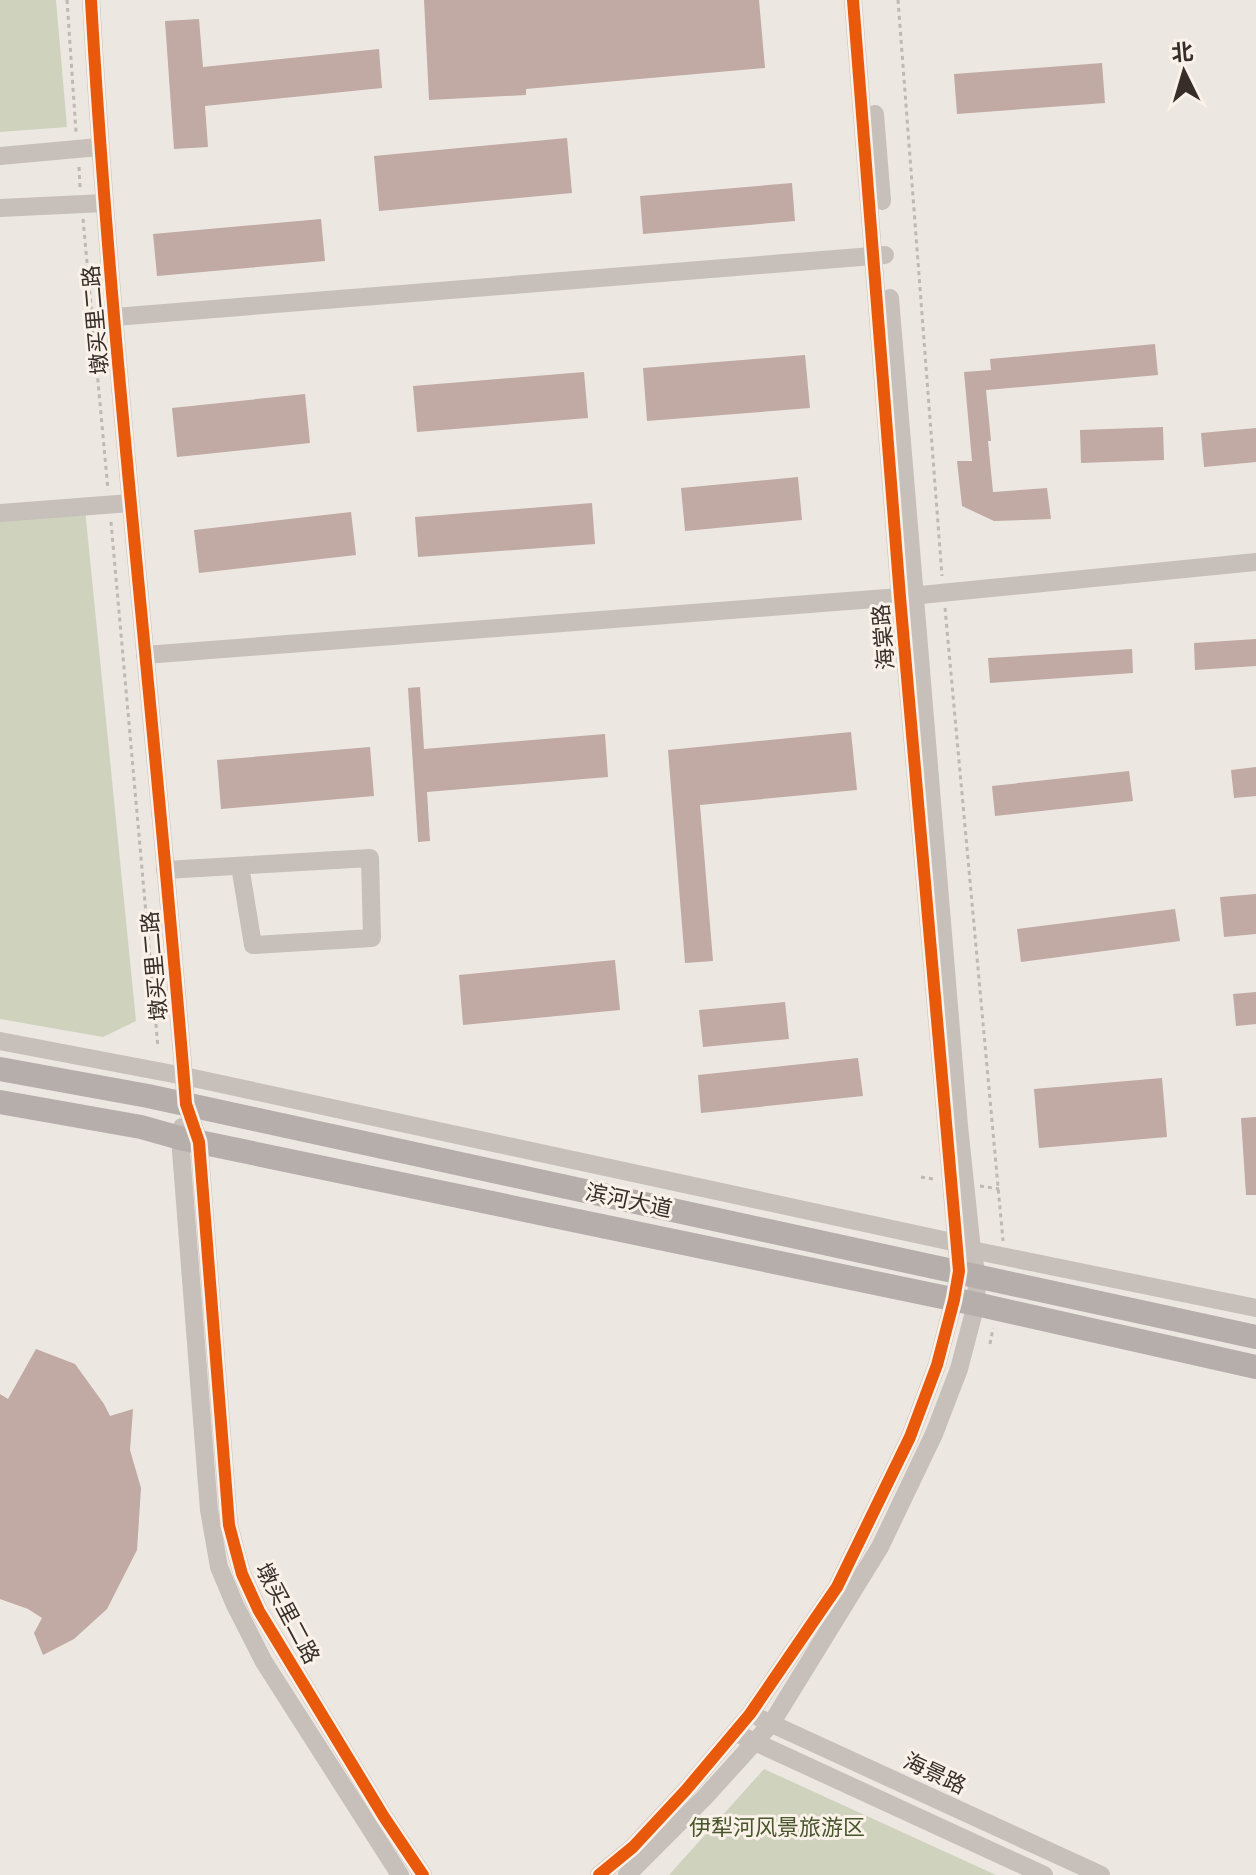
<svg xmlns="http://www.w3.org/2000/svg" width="1256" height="1875" font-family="Quicksand,'Noto Sans SC',sans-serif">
<rect width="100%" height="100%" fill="#ede7e2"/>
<g fill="#cfd2bc">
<polygon points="0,0 56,0 67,127 0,132"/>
<polygon points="85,509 136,1021 103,1037 0,1019 0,514"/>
<polygon points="764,1769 996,1875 669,1875"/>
</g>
<g fill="#c0aaa3">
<polygon points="424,0 759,0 765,68 526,89 526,95 429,100"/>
<polygon points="199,19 203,67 379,49 382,88 205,106 208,147 174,149 165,21"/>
<polygon points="1102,63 1105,103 957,114 954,74"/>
<polygon points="567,138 572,193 379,211 374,156"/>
<polygon points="792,183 795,221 643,234 640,196"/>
<polygon points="321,219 325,261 157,276 153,234"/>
<polygon points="1155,344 1158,375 986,390 991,441 988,441 993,492 1047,488 1051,519 994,521 962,506 957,461 972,461 964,372 991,370 990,359"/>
<polygon points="805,355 810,408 647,421 643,368"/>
<polygon points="584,372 588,418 417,432 413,386"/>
<polygon points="305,394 310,443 177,457 172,408"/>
<polygon points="1163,427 1164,460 1081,463 1080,430"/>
<polygon points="1256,428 1256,462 1204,467 1201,433"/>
<polygon points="798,477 802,520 685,531 681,488"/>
<polygon points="592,503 595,544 418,557 415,517"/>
<polygon points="351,512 356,555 199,573 194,530"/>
<polygon points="1256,639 1256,666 1195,670 1194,643"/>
<polygon points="1132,649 1133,673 990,683 988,658"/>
<polygon points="420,687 424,749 605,734 608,777 427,792 430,841 418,842 408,688"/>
<polygon points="851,732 857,790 700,805 713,961 685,963 668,750"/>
<polygon points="370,747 374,796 221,809 217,760"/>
<polygon points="1256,767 1256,796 1234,798 1231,770"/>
<polygon points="1129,771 1133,801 995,816 992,786"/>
<polygon points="1256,894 1256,934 1224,937 1220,897"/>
<polygon points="1175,909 1180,941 1021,962 1017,929"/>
<polygon points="615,960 620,1010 463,1025 459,975"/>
<polygon points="1256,992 1256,1024 1236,1026 1233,994"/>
<polygon points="785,1002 789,1039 703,1047 699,1010"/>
<polygon points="858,1058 863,1096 701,1113 698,1075"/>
<polygon points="1162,1078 1167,1137 1039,1148 1034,1089"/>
<polygon points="1256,1117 1256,1195 1246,1195 1241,1118"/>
<polygon points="36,1349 75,1364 104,1404 110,1416 133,1409 130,1450 141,1488 137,1550 107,1609 74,1639 43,1655 34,1633 42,1618 28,1609 0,1599 0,1394 8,1399"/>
</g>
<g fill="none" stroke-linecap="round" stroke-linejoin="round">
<g stroke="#bfb8b3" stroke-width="3" stroke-dasharray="4 4" stroke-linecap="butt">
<polyline points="67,0 76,132"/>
<polyline points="898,0 942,576"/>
<polyline points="79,167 80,187"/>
<polyline points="83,219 108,490"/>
<polyline points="111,522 158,1048"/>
<polyline points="945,608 1003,1241"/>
<polyline points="921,1177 933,1179"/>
<polyline points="980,1186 999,1189"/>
<polyline points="990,1344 993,1328"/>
</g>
<g stroke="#c6bfba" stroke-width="18">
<path d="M91,0c21,369 66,736 95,1104l13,38 30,383 13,49 17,37 125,206 39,58"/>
<polyline points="875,114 882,201"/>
<polyline points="0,156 99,147"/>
<polyline points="0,208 104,203"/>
<polyline points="115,317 885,255"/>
<polyline points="0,513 130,503"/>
<polyline points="145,655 900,597 1256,562"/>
<polyline points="165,870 370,858 372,938 253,945 240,866"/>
<polyline points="0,1041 184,1076 957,1243 972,1250 1256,1308"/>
<polyline points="182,1127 180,1138 209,1510 219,1567 235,1605 264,1662 400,1875"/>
<polyline points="761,1719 1101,1875"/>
<polyline points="744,1737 1044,1875"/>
<polyline points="599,1875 633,1847 686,1790 750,1714 837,1587 910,1437 937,1365 954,1300 959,1271 900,597 853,0"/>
<polyline points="627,1875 705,1797 771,1724 880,1547 934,1434 959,1369 976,1304 977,1276 972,1250 959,1126 890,298"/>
</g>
<g stroke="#b5aeaa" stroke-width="24">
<polyline points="0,1069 148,1096 1256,1337"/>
<polyline points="0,1102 141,1127 180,1138 976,1304 1256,1367"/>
</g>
<g stroke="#faf1e9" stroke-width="17">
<g id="cycleway">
<path d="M91,0c21,369 66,736 95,1104l13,38 30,383 13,49 17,37 125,206 39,58"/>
<polyline points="599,1875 633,1847 686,1790 750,1714 837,1587 910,1437 937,1365 954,1300 959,1271 900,597 853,0"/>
</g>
</g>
<use href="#cycleway" stroke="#e8590c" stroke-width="12"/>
</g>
<g text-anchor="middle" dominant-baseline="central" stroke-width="6" stroke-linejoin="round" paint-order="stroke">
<g font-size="22" fill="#372d29" stroke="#faf1e9">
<text transform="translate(95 320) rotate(-95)">墩买里二路</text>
<text transform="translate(883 637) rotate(-95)">海棠路</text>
<text transform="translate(154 966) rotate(-95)">墩买里二路</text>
<text transform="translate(629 1200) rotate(12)">滨河大道</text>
<text transform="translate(288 1613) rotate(62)">墩买里二路</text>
<text transform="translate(935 1773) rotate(25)">海景路</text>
</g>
<g font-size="22" fill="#48562c" stroke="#faf1e9">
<text x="777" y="1827">伊犁河风景旅游区</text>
</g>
</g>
<g transform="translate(1184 72) rotate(355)" stroke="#faf1e9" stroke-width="6" paint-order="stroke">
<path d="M0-6L14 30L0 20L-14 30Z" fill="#372d29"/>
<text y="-12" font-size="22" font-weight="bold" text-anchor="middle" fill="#372d29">北</text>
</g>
</svg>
